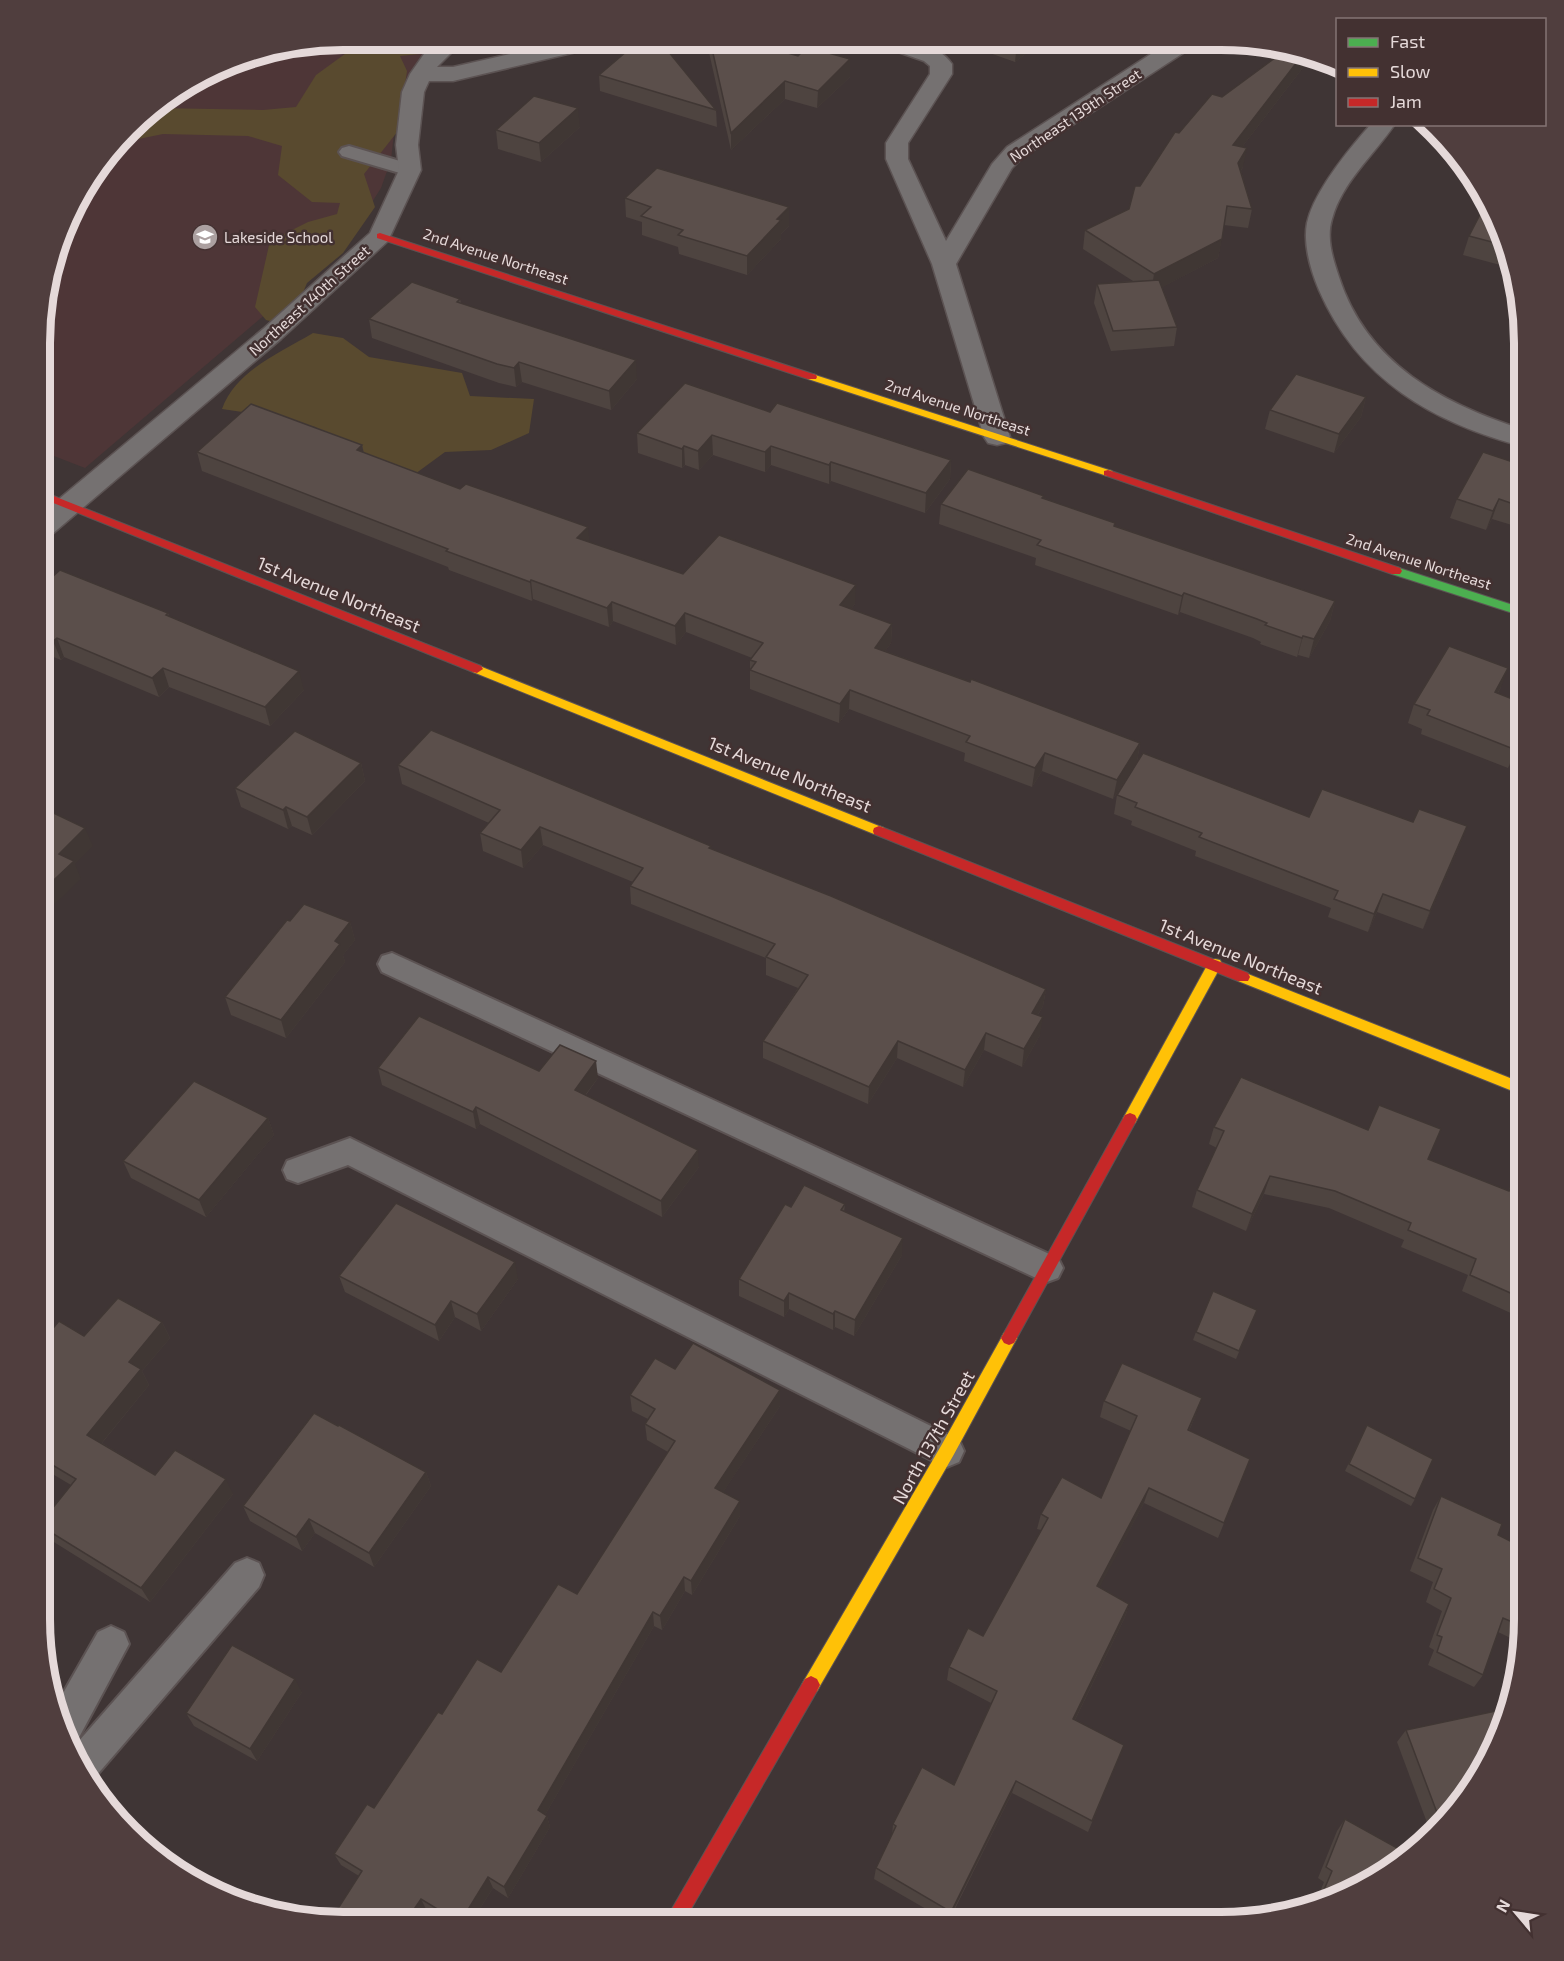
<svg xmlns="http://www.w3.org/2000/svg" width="1564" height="1961" font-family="'Exo 2',sans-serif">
<rect width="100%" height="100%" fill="#3f3535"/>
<polygon fill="#4e3637" points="343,39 439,39 407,78 397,106 391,160 381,188 362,218 288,295 85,468 41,451 42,303 79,191 143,114 245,55"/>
<g fill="#594a2f">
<polygon points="359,39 446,39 429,53 400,56 407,71 398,131 364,174 375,207 343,253 307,283 299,302 277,323 266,320 255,307 270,241 308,222 337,214 340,203 312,202 278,175 282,146 248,136 163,134 119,143 143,114 153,108 263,110 296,107 316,75 360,43"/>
<path d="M313,333l30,5 26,19 93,16 8,23 64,3 -5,34 -38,17 -46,2 -41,30 -89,-55 -32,-9 -61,-9c14,-39 58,-56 91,-76z"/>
</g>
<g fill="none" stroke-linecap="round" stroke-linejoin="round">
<g stroke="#5c5353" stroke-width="4">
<g id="lane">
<polygon points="349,146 417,166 420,170 417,174 410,176 342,156 339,152 342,148"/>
<polygon points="392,953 1058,1258 1063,1268 1058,1278 1047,1282 1036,1278 382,972 378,964 382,956"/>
<polygon points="350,1138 959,1440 964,1451 959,1462 947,1467 935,1462 348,1165 298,1183 287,1179 283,1170 287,1161"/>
<polygon points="247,1558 259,1563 264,1575 259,1587 90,1783 79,1770 71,1750 235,1563"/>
<polygon points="111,1626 124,1632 129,1644 76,1743 69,1746 54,1709 98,1632"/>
</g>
</g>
<g stroke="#5c5353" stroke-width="3">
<g id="street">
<polygon points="442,39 465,39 437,67 453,67 572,40 609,40 606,45 453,81 429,81 424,92 418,145 421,170 388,241 281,339 51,535 41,538 41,514 263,329 370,233 399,170 396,145 402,92 410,74 424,54"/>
<path d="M878,41c25,-2 59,1 74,23v10l-44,69v16l38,82 46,-77 15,-17 164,-106h25l-2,5 -171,111 -11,11 -56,96 54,173 -4,6 -9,2 -9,-2 -4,-6 -52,-173 -46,-105v-16l44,-69v-8l-6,-5 -43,-15z"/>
<path d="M1371,124h24c-21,31 -53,58 -63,95 -6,19 1,40 7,58 28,87 104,127 186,153v17c-92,-24 -167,-67 -206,-157 -8,-19 -16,-46 -12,-67 7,-32 42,-74 64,-99z"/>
</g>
</g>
<g stroke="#5c5353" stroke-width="2">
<polygon id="fast" points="1396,567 1525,609 1525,617 1392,574 1390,571"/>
</g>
<g stroke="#5c5353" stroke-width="2">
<g id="slow">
<polygon points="812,374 1112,471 1113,473 1108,476 1104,475 808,379 807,377"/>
<polygon points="477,665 884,828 885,831 884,834 874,834 473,672 471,669"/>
<polygon points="1215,959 1220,960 1222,964 1135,1123 1130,1125 1125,1123 1123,1119 1125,1115 1210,960"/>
<polygon points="1243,972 1525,1084 1525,1096 1238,981 1236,977 1238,973"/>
<polygon points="1009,1331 1014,1333 1017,1338 953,1456 817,1691 811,1694 805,1691 802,1685 805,1679 941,1446 1004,1333"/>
</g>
</g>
<g stroke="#5c5353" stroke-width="2">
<g id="jam">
<polygon points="380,233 816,375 817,377 816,379 808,379 377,238 377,234"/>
<polygon points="1108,470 1400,568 1402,571 1400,574 1392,574 1104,475 1104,471"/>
<polygon points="41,491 481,666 483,669 477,673 473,672 41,498"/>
<polygon points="879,826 1248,973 1250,977 1248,981 1238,981 874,834 873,831 874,828"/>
<polygon points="1130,1113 1135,1115 1137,1119 1135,1123 1014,1343 1009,1345 1004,1343 1001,1338 1004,1333 1125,1115"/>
<polygon points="811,1676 817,1679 820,1685 817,1691 684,1921 665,1921 805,1679"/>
</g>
</g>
<use href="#lane" fill="#757171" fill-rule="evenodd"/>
<use href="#street" fill="#757171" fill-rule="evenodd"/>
<use href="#fast" fill="#4caf50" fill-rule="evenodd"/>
<use href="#slow" fill="#ffc107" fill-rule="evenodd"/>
<use href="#jam" fill="#c62828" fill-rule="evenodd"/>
</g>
<g fill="#4e4440">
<polygon points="708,40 742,40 850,77 817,108 785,99 731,150 708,48"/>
<polygon points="956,41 1043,41 1015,62"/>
<polygon points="1287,49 1308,54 1305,65 1242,147 1243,167 1241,171 1252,209 1248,228 1224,225 1218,258 1162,287 1177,327 1174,346 1111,351 1094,303 1097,284 1133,281 1083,249 1085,230 1129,209 1140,186 1179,133 1222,97"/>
<polygon points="599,75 716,110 717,127 600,91"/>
<polygon points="580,127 541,162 498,149 496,130"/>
<polygon points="625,198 789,226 781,234 781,239 747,275 679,254 678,247 642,235 642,222 626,217"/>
<polygon points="1488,199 1515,264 1515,269 1463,255 1469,236"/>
<polygon points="460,299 461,303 637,379 611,410 522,382 516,387 499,383 372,338 369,319"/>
<polygon points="1525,348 1525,360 1521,359"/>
<polygon points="1366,397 1361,417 1334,453 1265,429 1270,410"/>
<polygon points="770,412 951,460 950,479 925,513 831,481 829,484 771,465 765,472 713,455 699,470 685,465 682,468 638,453 637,433"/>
<polygon points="362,445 364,453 589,543 683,574 855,604 851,609 892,624 891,643 885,651 1140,743 1137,762 1113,799 1042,771 1032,787 964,761 965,753 849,709 839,723 750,689 750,660 752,658 686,632 676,645 613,621 609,627 533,599 532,601 449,570 448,567 202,471 197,452"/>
<polygon points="1525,466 1525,529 1492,519 1486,530 1450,518 1457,499"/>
<polygon points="1044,498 1115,526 1335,601 1330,621 1309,658 1298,655 1297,657 1260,644 1261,642 1253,638 1180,612 1178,615 1035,565 1036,558 939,524 941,504"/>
<polygon points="41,587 168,613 169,616 304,690 270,726 169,687 159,697 64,657 61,660 41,652"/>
<polygon points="1501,687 1498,693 1525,704 1525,738 1508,768 1421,734 1422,729 1408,723 1414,704"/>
<polygon points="361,763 365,781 312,835 292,826 288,829 241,807 235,788"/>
<polygon points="398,765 711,849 1046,989 1043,1006 1038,1015 1040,1035 1022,1067 984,1050 963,1087 897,1058 868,1104 763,1058 763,1041 798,988 766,975 766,958 631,904 630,886 633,882 543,845 523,868 483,851 480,833 489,823 402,784"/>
<polygon points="1117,795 1309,817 1413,822 1467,826 1460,844 1423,929 1377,912 1368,932 1328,917 1331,908 1195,856 1196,851 1131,825 1132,821 1114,814"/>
<polygon points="290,921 350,922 355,940 343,955 345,962 286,1038 231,1015 225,997"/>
<polygon points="378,1068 539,1071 598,1078 586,1095 699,1167 662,1217 480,1124 476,1129 382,1085"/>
<polygon points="268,1118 274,1135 206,1217 131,1178 123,1161"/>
<polygon points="1214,1127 1428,1159 1508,1191 1516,1176 1525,1180 1524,1319 1462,1291 1468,1275 1401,1247 1404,1240 1329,1208 1264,1194 1246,1231 1192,1207 1197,1190 1217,1148 1209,1144"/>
<polygon points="845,1204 844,1212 902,1255 854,1336 835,1327 833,1330 789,1309 784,1317 739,1296 739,1279 791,1207"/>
<polygon points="339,1276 518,1279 481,1331 455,1317 439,1341 345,1292"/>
<polygon points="1257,1310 1236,1359 1193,1340 1196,1332"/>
<polygon points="162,1322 170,1338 142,1371 149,1385 102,1443 155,1475 233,1494 150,1602 49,1539 39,1525 71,1485 39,1466 40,1344"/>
<polygon points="675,1369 780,1390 780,1406 723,1492 740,1501 740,1516 692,1595 685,1591 662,1630 654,1626 545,1815 547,1816 550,1827 508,1898 493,1888 472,1921 446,1921 426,1909 359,1876 341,1865 334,1854 374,1808 442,1714 501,1672 577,1594 668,1452 647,1440 645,1424 648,1419 632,1411 630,1395"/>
<polygon points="1104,1401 1196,1414 1189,1431 1250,1459 1218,1538 1144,1503 1099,1587 1129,1604 1125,1617 1075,1720 1124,1745 1088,1832 1012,1793 949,1921 947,1921 874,1879 876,1868 892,1836 893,1824 954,1785 991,1703 947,1680 949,1667 983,1636 1041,1530 1037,1529 1041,1514 1101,1498 1131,1431 1100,1417"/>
<polygon points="1367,1425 1415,1499 1411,1506 1345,1471"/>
<polygon points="426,1472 431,1486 374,1567 315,1533 302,1551 250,1521 243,1506"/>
<polygon points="1441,1496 1498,1535 1524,1548 1524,1639 1523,1644 1498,1632 1483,1675 1474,1687 1428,1665 1434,1650 1429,1647 1442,1611 1426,1602 1433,1582 1410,1571 1433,1510"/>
<polygon points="302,1692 257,1761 194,1726 186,1713"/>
<polygon points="1406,1730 1474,1787 1436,1833 1432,1836 1397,1742"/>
<polygon points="1345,1819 1373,1882 1314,1906 1324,1882 1318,1878 1337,1831"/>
</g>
<g fill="#403734">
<polygon points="1020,41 1043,41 1015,62 1017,43"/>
<polygon points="1304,53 1308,54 1305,65 1229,164 1233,145"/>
<polygon points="850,59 850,77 817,108 818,91"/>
<polygon points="785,81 785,99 731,150 731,133"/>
<polygon points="578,108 580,127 541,162 539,143"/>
<polygon points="1247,148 1243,167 1235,182 1238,163"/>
<polygon points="789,207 789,226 781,234 781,239 747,275 747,256"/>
<polygon points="1222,239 1218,258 1151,293 1154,274"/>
<polygon points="636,360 637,379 611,410 609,391"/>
<polygon points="519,362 522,382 516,387 514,368"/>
<polygon points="1366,397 1361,417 1334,453 1339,434"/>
<polygon points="712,435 713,455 699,470 698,451"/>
<polygon points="362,445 366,464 357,450"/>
<polygon points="684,446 685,465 682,468 682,449"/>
<polygon points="771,446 771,465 765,472 765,452"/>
<polygon points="951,460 950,479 925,513 926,493"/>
<polygon points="831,462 831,481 829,484 829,465"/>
<polygon points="1499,499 1492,519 1486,530 1493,511"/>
<polygon points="588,527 590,546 577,538"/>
<polygon points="531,580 533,599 532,601 530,582"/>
<polygon points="856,585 855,604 839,624 840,605"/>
<polygon points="1184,593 1180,612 1178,615 1182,596"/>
<polygon points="1335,601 1330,621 1309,658 1314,639"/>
<polygon points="612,602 613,621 609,627 607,608"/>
<polygon points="685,613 686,632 676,645 675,626"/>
<polygon points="892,624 891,643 874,666 875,648"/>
<polygon points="1303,636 1298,655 1297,657 1302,638"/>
<polygon points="57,638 64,657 61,660 53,641"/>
<polygon points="163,668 169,687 159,697 152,678"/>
<polygon points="1508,668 1501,687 1488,711 1495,692"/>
<polygon points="299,671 304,690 270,726 265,707"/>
<polygon points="850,690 849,709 839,723 840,704"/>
<polygon points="1525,733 1525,738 1508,768 1516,750"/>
<polygon points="1140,743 1137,762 1113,799 1117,780"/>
<polygon points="1045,753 1042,771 1032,787 1035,768"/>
<polygon points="361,763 365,781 312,835 307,817"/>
<polygon points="286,807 292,826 288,829 283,810"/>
<polygon points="1467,826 1460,844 1423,929 1430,911"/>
<polygon points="540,827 543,845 523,868 521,850"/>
<polygon points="85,828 93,846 75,864 81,879 40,918 40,893 59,854"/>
<polygon points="1383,894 1377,912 1368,932 1374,914"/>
<polygon points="350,922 355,940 343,955 345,962 286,1038 281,1020 335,941"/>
<polygon points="1046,989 1043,1006 1029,1030 1032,1013"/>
<polygon points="1043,1017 1040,1035 1022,1067 1024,1049"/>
<polygon points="986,1033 984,1050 963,1087 965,1070"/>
<polygon points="898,1041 897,1058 868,1104 869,1087"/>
<polygon points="596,1061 598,1078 577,1106 575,1090"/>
<polygon points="476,1107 480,1124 476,1129 473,1112"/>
<polygon points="268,1118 274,1135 206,1217 199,1200"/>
<polygon points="698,1150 699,1167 662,1217 661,1201"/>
<polygon points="1270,1176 1264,1194 1246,1231 1252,1214"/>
<polygon points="903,1238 902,1255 854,1336 855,1320"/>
<polygon points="40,1253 45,1263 40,1270"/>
<polygon points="515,1262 518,1279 481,1331 477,1314"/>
<polygon points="789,1293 789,1309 784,1317 784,1301"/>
<polygon points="451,1301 455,1317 439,1341 435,1325"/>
<polygon points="835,1311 835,1327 833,1330 833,1314"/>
<polygon points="162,1322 170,1338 142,1371 149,1385 96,1450 87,1435 129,1362"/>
<polygon points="780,1390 780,1406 716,1503 715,1488"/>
<polygon points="1202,1398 1196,1414 1182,1446 1188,1430"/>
<polygon points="426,1472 431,1486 374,1567 369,1553"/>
<polygon points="226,1479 233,1494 150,1602 141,1588"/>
<polygon points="1149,1488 1144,1503 1093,1600 1097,1586"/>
<polygon points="740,1501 740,1516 692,1595 691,1581"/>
<polygon points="309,1519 315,1533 302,1551 296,1537"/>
<polygon points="684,1577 685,1591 662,1630 660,1616"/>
<polygon points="1129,1604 1125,1617 1069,1732 1073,1719"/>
<polygon points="653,1612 654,1626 541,1822 538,1810"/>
<polygon points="295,1679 302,1692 257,1761 250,1749"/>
<polygon points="47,1683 55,1692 50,1698 49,1697"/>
<polygon points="1016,1781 1012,1793 948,1921 951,1912"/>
<polygon points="547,1816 550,1827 508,1898 504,1887"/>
<polygon points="488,1877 493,1888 472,1921 461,1921"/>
<polygon points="421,1899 426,1909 419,1921 406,1921"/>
</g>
<g fill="#5b4f4b" stroke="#403734" stroke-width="1.5">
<polygon points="640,40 659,40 716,110 599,75"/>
<polygon points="710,40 742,40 798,56 807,47 850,59 818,91 785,81 731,133"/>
<polygon points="1287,49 1304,53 1233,145 1247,148 1238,163 1252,209 1227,206 1222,239 1154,274 1085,230 1129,209 1135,186 1140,186 1175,132 1179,133 1212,94 1222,97"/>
<polygon points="534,96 578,108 539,143 496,130"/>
<polygon points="657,168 789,207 777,219 781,220 747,256 678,235 683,230 641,216 651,207 625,198"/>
<polygon points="1488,199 1507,246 1469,236"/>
<polygon points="1159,280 1177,327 1113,331 1097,284"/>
<polygon points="412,282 460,299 457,302 636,360 609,391 519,362 514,368 497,364 369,319"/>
<polygon points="1296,374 1366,397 1339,434 1270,410"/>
<polygon points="685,383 770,412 777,403 951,460 926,493 831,462 829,465 771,446 765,452 712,435 698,451 684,446 682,449 637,433"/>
<polygon points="251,404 362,445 357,450 460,489 466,484 588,527 577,538 683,574 719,535 856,585 840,605 892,624 875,648 970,682 971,679 1140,743 1117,780 1045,753 1035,768 966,742 970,736 850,690 840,704 750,670 756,662 750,660 763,643 685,613 675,626 612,602 607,608 531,580 530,582 446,551 448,549 197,452"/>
<polygon points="1483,452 1525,466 1525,508 1499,499 1493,511 1457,499"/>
<polygon points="968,469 1044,496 1042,498 1115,523 1114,526 1335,601 1314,639 1303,636 1302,638 1265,625 1267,623 1257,619 1184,593 1182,596 1037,545 1041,540 941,504"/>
<polygon points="60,570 168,613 166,615 299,671 265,707 163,668 152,678 57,638 53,641 41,636 41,587"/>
<polygon points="1449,646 1508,668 1495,692 1525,704 1525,733 1516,750 1427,715 1430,710 1414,704"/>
<polygon points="431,730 711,846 709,848 831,896 1046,989 1032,1013 1043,1017 1024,1049 986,1033 965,1070 898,1041 869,1087 763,1041 808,975 766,957 775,944 630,886 643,868 540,827 521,850 480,833 500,810 398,765"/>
<polygon points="295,731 361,763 307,817 286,807 283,810 235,788"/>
<polygon points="1143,753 1309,817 1322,789 1413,822 1419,809 1467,826 1430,911 1383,894 1374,914 1334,899 1338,891 1199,837 1202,833 1135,807 1137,803 1117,795"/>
<polygon points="41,807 85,828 59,854 74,861 40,893"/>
<polygon points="304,904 350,922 335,941 340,944 281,1020 225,997 287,920 290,921"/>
<polygon points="419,1016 539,1071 560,1045 596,1061 575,1090 698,1150 661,1201 476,1107 473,1112 378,1068"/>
<polygon points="1241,1077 1368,1130 1379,1105 1441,1129 1428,1159 1509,1191 1516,1176 1525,1180 1524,1299 1470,1275 1476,1259 1408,1230 1411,1223 1335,1191 1270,1176 1252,1214 1197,1190 1224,1131 1214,1127"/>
<polygon points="194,1081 268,1118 199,1200 123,1161"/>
<polygon points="804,1185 845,1204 841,1210 903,1238 855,1320 835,1311 833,1314 789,1293 784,1301 739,1279 785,1204 791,1207"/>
<polygon points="396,1203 515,1262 477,1314 451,1301 435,1325 339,1276"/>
<polygon points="1213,1291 1257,1310 1239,1351 1196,1332"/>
<polygon points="118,1298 162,1322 129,1362 141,1369 87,1435 155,1475 175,1450 226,1479 141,1588 39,1525 76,1479 39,1457 40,1344 59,1321 84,1336"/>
<polygon points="693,1343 780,1390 715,1488 740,1501 691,1581 684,1577 660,1616 653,1612 538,1810 547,1816 504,1887 488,1877 461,1921 457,1921 421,1899 406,1921 330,1921 362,1871 334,1854 367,1804 374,1808 438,1712 442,1714 477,1659 501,1672 558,1584 577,1594 675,1441 645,1424 655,1409 630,1395 655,1358 675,1369"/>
<polygon points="1122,1363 1202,1398 1188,1430 1250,1459 1224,1523 1149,1488 1097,1586 1129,1604 1073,1719 1124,1745 1092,1821 1016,1781 951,1912 876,1868 896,1826 893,1824 922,1767 954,1785 997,1691 949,1667 968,1628 983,1636 1048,1518 1041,1514 1062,1477 1101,1498 1137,1416 1104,1401"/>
<polygon points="314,1413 338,1426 339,1425 426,1472 369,1553 309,1519 296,1537 243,1506"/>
<polygon points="1367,1425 1433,1459 1415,1499 1349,1464"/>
<polygon points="1441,1496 1502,1524 1498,1535 1524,1548 1524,1627 1503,1618 1483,1675 1437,1652 1442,1637 1437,1635 1451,1598 1434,1589 1442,1569 1418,1558"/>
<polygon points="232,1645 295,1679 250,1749 186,1713"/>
<polygon points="1510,1708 1509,1716 1474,1787 1442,1826 1406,1730"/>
<polygon points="1345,1819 1408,1854 1373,1882 1318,1904 1332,1871 1326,1867"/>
</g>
<defs>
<g id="school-disc" transform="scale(1.35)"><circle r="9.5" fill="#aba0a0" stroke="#433131"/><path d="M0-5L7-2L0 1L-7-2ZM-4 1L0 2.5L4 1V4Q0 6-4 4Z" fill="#fff"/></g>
</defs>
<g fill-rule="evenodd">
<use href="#school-disc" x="205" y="237"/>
</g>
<g text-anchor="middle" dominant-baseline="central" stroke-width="5" stroke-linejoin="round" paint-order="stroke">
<g font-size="15" fill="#e5d9d9" stroke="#433131">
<text transform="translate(1075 115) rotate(-34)">Northeast 139th Street</text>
<text transform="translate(496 256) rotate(18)">2nd Avenue Northeast</text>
<text transform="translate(309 300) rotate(-42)">Northeast 140th Street</text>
<text transform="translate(958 407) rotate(18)">2nd Avenue Northeast</text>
<text transform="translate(1419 561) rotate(18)">2nd Avenue Northeast</text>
</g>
<g font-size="15" fill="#e5d9d9" stroke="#433131" text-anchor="start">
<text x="224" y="237">Lakeside School</text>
</g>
<g font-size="18" fill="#e5d9d9" stroke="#433131">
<text transform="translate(339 594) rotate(22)">1st Avenue Northeast</text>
<text transform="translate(790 774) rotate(22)">1st Avenue Northeast</text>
<text transform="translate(1241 956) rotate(22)">1st Avenue Northeast</text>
<text transform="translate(933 1437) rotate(-61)">North 137th Street</text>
</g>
</g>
<path d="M0 0H1564V1961H0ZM343 50H1221A293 293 0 0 1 1514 343V1619A293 293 0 0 1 1221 1912H343A293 293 0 0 1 50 1619V343A293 293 0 0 1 343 50Z" fill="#503e3e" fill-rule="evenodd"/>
<path fill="none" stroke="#e5d9d9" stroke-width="8" d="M343 50H1221A293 293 0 0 1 1514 343V1619A293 293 0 0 1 1221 1912H343A293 293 0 0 1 50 1619V343A293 293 0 0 1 343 50Z"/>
<rect x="1336" y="18" width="210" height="108" fill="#433131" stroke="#847474" stroke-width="1.5"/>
<rect x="1348" y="38" width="30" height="9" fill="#4caf50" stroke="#847474" stroke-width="1.5"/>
<text x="1390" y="48" font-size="18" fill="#e5d9d9">Fast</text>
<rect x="1348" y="68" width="30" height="9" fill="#ffc107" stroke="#847474" stroke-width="1.5"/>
<text x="1390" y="78" font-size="18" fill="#e5d9d9">Slow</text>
<rect x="1348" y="98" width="30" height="9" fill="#c62828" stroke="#847474" stroke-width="1.5"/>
<text x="1390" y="108" font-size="18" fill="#e5d9d9">Jam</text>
<g transform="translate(1516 1913) rotate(299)" stroke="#433131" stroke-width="4.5" paint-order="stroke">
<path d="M0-4.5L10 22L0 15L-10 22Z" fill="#e5d9d9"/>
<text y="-9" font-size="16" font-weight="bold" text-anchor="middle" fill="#e5d9d9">N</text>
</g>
</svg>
